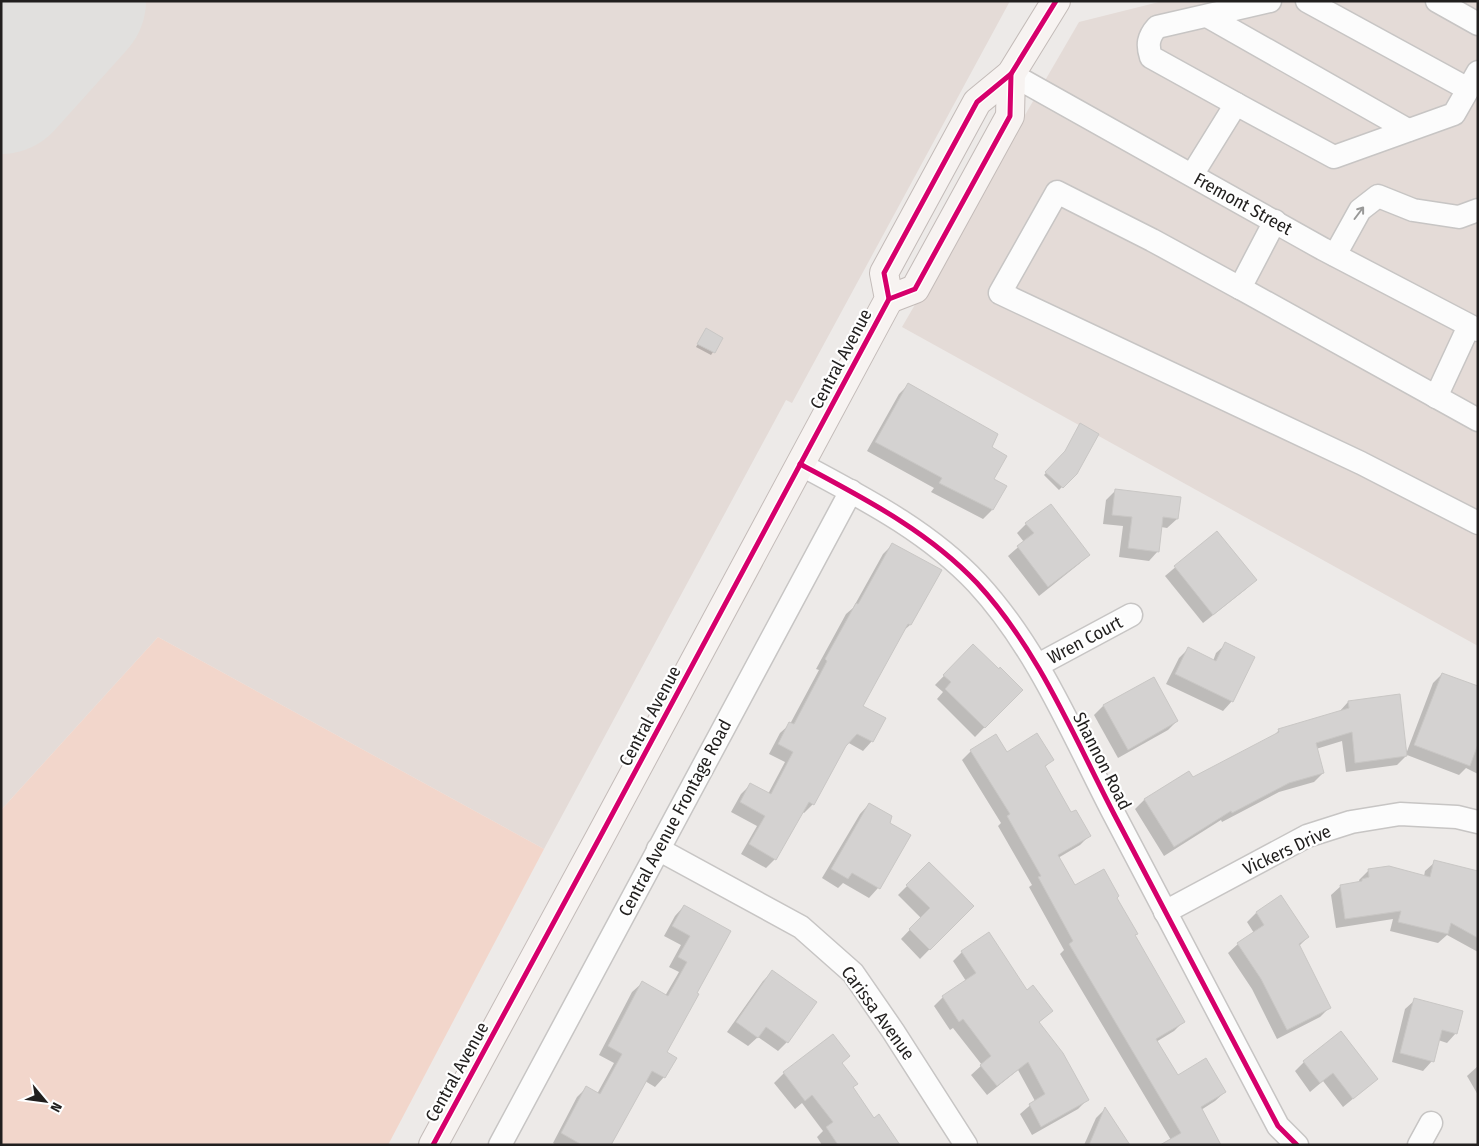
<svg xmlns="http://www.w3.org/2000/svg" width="1479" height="1146" font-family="'Fira Sans Condensed',sans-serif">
<rect width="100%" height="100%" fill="#edeae8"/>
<g fill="#e4dbd7">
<polygon points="1,1 1010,1 792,403 786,400 544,849 158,637 1,810"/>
<polygon points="1163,1 1478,1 1478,646 902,327 1079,22"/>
</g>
<polygon fill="#f2d6cb" points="158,637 544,849 388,1145 1,1145 1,810"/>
<g fill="#0003">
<polygon points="706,330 722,339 711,355 696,347"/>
<polygon points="908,385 990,447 993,479 992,510 983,519 931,492 934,488 867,451 899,394"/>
<polygon points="1078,428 1076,473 1059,490 1044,475 1063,455"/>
<polygon points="1115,491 1177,519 1167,528 1161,527 1158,551 1149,561 1119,557 1123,526 1103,524 1106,500"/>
<polygon points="1026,524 1089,555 1079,564 1039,596 1008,556 1024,542 1017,533"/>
<polygon points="1217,532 1246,589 1203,623 1165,576"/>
<polygon points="893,544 940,571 910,625 901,633 861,707 872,741 863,751 847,742 813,804 804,813 802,812 775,859 766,868 741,854 757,826 731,812 741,794 751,784 768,794 785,762 769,754 780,733 790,724 819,670 816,669 846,614 853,608 883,554"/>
<polygon points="1226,644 1232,701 1223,711 1166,684 1179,658 1188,649 1213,661 1216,653"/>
<polygon points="973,646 1021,690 975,737 937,699 943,692 935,685"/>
<polygon points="1442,674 1478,687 1478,774 1466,768 1459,775 1407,755 1397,765 1346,772 1342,741 1316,749 1323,773 1314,782 1279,792 1222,822 1221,820 1164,856 1135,809 1144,800 1188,772 1192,779 1272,738 1279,730 1339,712 1348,702 1406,754 1433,683"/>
<polygon points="1103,706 1177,721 1168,730 1118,758 1094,715"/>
<polygon points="971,751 1006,754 1052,760 1044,768 1070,814 1089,836 1080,845 1058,858 1074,887 1116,898 1136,934 1134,936 1183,1022 1174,1031 1156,1042 1177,1077 1225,1092 1215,1101 1201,1110 1220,1145 1171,1140 1060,954 1064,950 1029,887 1032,885 998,826 1001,823 962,760"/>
<polygon points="869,804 889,823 909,835 878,888 869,898 843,883 838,888 822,878 860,814"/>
<polygon points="1435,862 1478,873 1478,952 1447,935 1438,943 1390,931 1393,919 1336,928 1331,895 1341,886 1360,883 1359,880 1369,870 1424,876 1425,871"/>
<polygon points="929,864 972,906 920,959 901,939 921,918 898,895"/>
<polygon points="684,906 729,931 665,1053 664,1077 655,1087 645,1081 610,1145 556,1145 553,1143 577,1097 586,1088 597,1094 614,1063 599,1055 632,992 642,983 665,996 679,972 669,967 681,945 664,936 675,916"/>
<polygon points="1256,913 1308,937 1298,947 1330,1007 1320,1017 1277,1039 1252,989 1228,953 1238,944 1254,933 1247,922"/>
<polygon points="962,952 1027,992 1052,1011 1038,1023 1087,1100 1078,1109 1032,1135 1020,1114 1035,1101 1018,1070 987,1095 971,1075 982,1065 953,1028 950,1030 934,1006 943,997 966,981 953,961"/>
<polygon points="772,972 787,1042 778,1051 758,1037 748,1046 727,1032 763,981"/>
<polygon points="1415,1000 1456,1033 1447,1043 1438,1040 1432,1061 1423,1071 1392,1062 1405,1009"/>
<polygon points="832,1035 841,1064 852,1088 874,1119 899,1145 822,1145 817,1137 823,1131 802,1103 795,1109 774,1083 784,1073"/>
<polygon points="1304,1062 1377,1079 1343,1107 1323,1081 1310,1092 1295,1071"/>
<polygon points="1478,1066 1478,1095 1467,1076"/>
<polygon points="1105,1109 1128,1145 1084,1145 1096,1118"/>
</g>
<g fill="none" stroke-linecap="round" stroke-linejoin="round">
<polyline stroke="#e1e0de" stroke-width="144" points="1,82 74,1"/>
</g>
<g fill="#d4d2d1" stroke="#c9c7c5">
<polygon points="706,328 723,338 715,353 697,344"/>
<polygon points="908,383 998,434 992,447 1007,456 994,479 1007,486 993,510 939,483 942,478 875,442"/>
<polygon points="1080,423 1099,434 1077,474 1063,488 1045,472 1065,451"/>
<polygon points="1115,489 1181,497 1178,519 1163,517 1159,552 1128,548 1132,517 1112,515"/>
<polygon points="1051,504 1090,555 1048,587 1017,546 1034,533 1025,523"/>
<polygon points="1217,531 1257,580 1213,615 1174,566"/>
<polygon points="892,543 942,570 911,625 908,624 863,706 886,718 873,742 857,734 846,746 814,805 809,802 776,860 749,844 765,816 740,802 750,783 771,794 793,752 778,744 789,722 794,724 827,661 825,659 856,603 858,604"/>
<polygon points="1225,642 1255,657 1233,702 1175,674 1188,647 1216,661"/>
<polygon points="973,644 999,669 1000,667 1023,690 985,728 945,689 951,682 943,675"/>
<polygon points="1442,673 1478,686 1478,744 1470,766 1414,745"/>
<polygon points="1154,677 1178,721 1128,750 1103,705"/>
<polygon points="1400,694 1407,756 1355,763 1352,732 1316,743 1324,773 1289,783 1232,813 1231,811 1174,847 1144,799 1189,771 1193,777 1279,732 1278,729 1349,708 1348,701"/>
<polygon points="1037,733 1054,760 1045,766 1071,812 1076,810 1091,836 1058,855 1075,885 1104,869 1119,896 1117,898 1138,934 1135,935 1185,1022 1156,1039 1178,1075 1206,1058 1226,1092 1201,1107 1221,1145 1160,1145 1181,1133 1069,944 1073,941 1038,877 1041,876 1007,816 1010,814 970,750 996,734 1007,752"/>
<polygon points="869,803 892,816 890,823 911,835 880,889 852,873 848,879 831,869"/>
<polygon points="1434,860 1478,871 1478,938 1451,923 1448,934 1398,922 1401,911 1345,919 1340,885 1362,881 1362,879 1369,877 1368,869 1389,866 1430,877"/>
<polygon points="929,862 974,906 930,950 909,929 930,908 906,885"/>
<polygon points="1281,895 1309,937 1299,944 1331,1008 1287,1030 1261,979 1237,943 1264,925 1256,912"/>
<polygon points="684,905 731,931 697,993 699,994 667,1052 677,1058 665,1078 652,1071 611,1145 582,1145 561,1133 586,1086 600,1094 622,1054 608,1046 642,981 668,996 687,962 678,957 690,936 672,926"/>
<polygon points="989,932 1027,990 1033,985 1053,1011 1039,1022 1063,1053 1089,1100 1041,1127 1029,1104 1045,1094 1028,1062 997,1086 980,1065 991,1056 963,1019 959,1022 942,996 976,973 961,951"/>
<polygon points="772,970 817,1002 788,1043 766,1027 758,1038 736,1022"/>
<polygon points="1414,998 1463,1011 1457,1034 1442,1030 1434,1062 1400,1053"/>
<polygon points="1341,1031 1378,1079 1353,1099 1333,1073 1320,1083 1303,1061"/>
<polygon points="833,1034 850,1056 842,1063 858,1084 853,1087 874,1118 879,1114 900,1145 838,1145 826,1127 833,1122 812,1095 805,1101 783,1072"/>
<polygon points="1105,1107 1130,1145 1089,1145"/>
</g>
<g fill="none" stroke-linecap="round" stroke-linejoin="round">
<g stroke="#c7c5c4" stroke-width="25">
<g id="minor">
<polyline points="1307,1 1468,89"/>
<polyline points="1437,1 1478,24"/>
<polyline points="1207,16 1408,130"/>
<polyline points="1011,74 1323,249 1478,330"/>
<path d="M1236,104l-85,-47c-4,-12 -3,-20 6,-30l113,-26"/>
<polyline points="1192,175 1236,104 1334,157 1454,114 1478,72"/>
<polyline points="1275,221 1240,288 1478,420"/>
<polyline points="1335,255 1360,210 1378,196 1413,210 1459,217 1478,210"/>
<polyline points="1240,288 1152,240 1057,192 1000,293 1361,463 1478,523"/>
<polyline points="1436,397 1469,326"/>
<path d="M800,464c63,34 127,66 177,119 61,66 96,152 137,231 54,104 109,208 164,312l19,19"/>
<polyline points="1038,665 1131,615"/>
<polyline points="658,849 801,927 853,973 893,1031 966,1145"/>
<polyline points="1165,912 1307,836 1351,822 1400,814 1457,817 1478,822"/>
<polyline points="500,1145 851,491"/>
<polyline points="1419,1145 1431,1123"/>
</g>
</g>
<g stroke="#c3bbb8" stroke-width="30">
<g id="major">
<polyline points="889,299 915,289 1010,116 1011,74"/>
<polyline points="433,1145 600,837 889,299 884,273 977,102 1011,74 1056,1"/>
</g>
</g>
<use href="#minor" stroke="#fcfcfc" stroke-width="22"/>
<use href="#major" stroke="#f7f3f1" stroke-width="28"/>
<g stroke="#fff" stroke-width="8">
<g id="cycleway">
<polyline points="889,299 915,289 1010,116 1011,74"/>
<path d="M800,464c63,34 127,66 177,119 61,66 96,152 137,231 54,104 109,208 164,312l19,19"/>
<polyline points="433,1145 600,837 889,299 884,273 977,102 1011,74 1056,1"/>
</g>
</g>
<use href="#cycleway" stroke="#d6006c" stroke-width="5"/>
</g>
<defs><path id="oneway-shaft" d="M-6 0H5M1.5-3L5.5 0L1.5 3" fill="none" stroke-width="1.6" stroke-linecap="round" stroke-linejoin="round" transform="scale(1.25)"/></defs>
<use stroke="#999998" href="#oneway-shaft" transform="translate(1359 213) rotate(-53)"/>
<g text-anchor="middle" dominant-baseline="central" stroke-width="4.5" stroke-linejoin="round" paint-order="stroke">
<g font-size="18" fill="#211f1e" stroke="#fff">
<text transform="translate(1243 204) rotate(29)">Fremont Street</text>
<text transform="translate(841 359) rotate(-62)">Central Avenue</text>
<text transform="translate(1085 640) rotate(-28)">Wren Court</text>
<text transform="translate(650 716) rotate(-62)">Central Avenue</text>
<text transform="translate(1102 761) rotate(63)">Shannon Road</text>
<text transform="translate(675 818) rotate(-62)">Central Avenue Frontage Road</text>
<text transform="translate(1287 850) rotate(-25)">Vickers Drive</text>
<text transform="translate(878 1013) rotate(54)">Carissa Avenue</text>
<text transform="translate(457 1072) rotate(-61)">Central Avenue</text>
</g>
</g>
<rect width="1479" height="1146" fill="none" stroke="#211f1e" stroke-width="5"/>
<g transform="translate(45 1101) rotate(119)" stroke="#ffffff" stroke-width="4" paint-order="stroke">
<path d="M0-4L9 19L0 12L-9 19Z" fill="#211f1e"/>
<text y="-8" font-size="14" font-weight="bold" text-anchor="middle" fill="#211f1e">N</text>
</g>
</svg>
